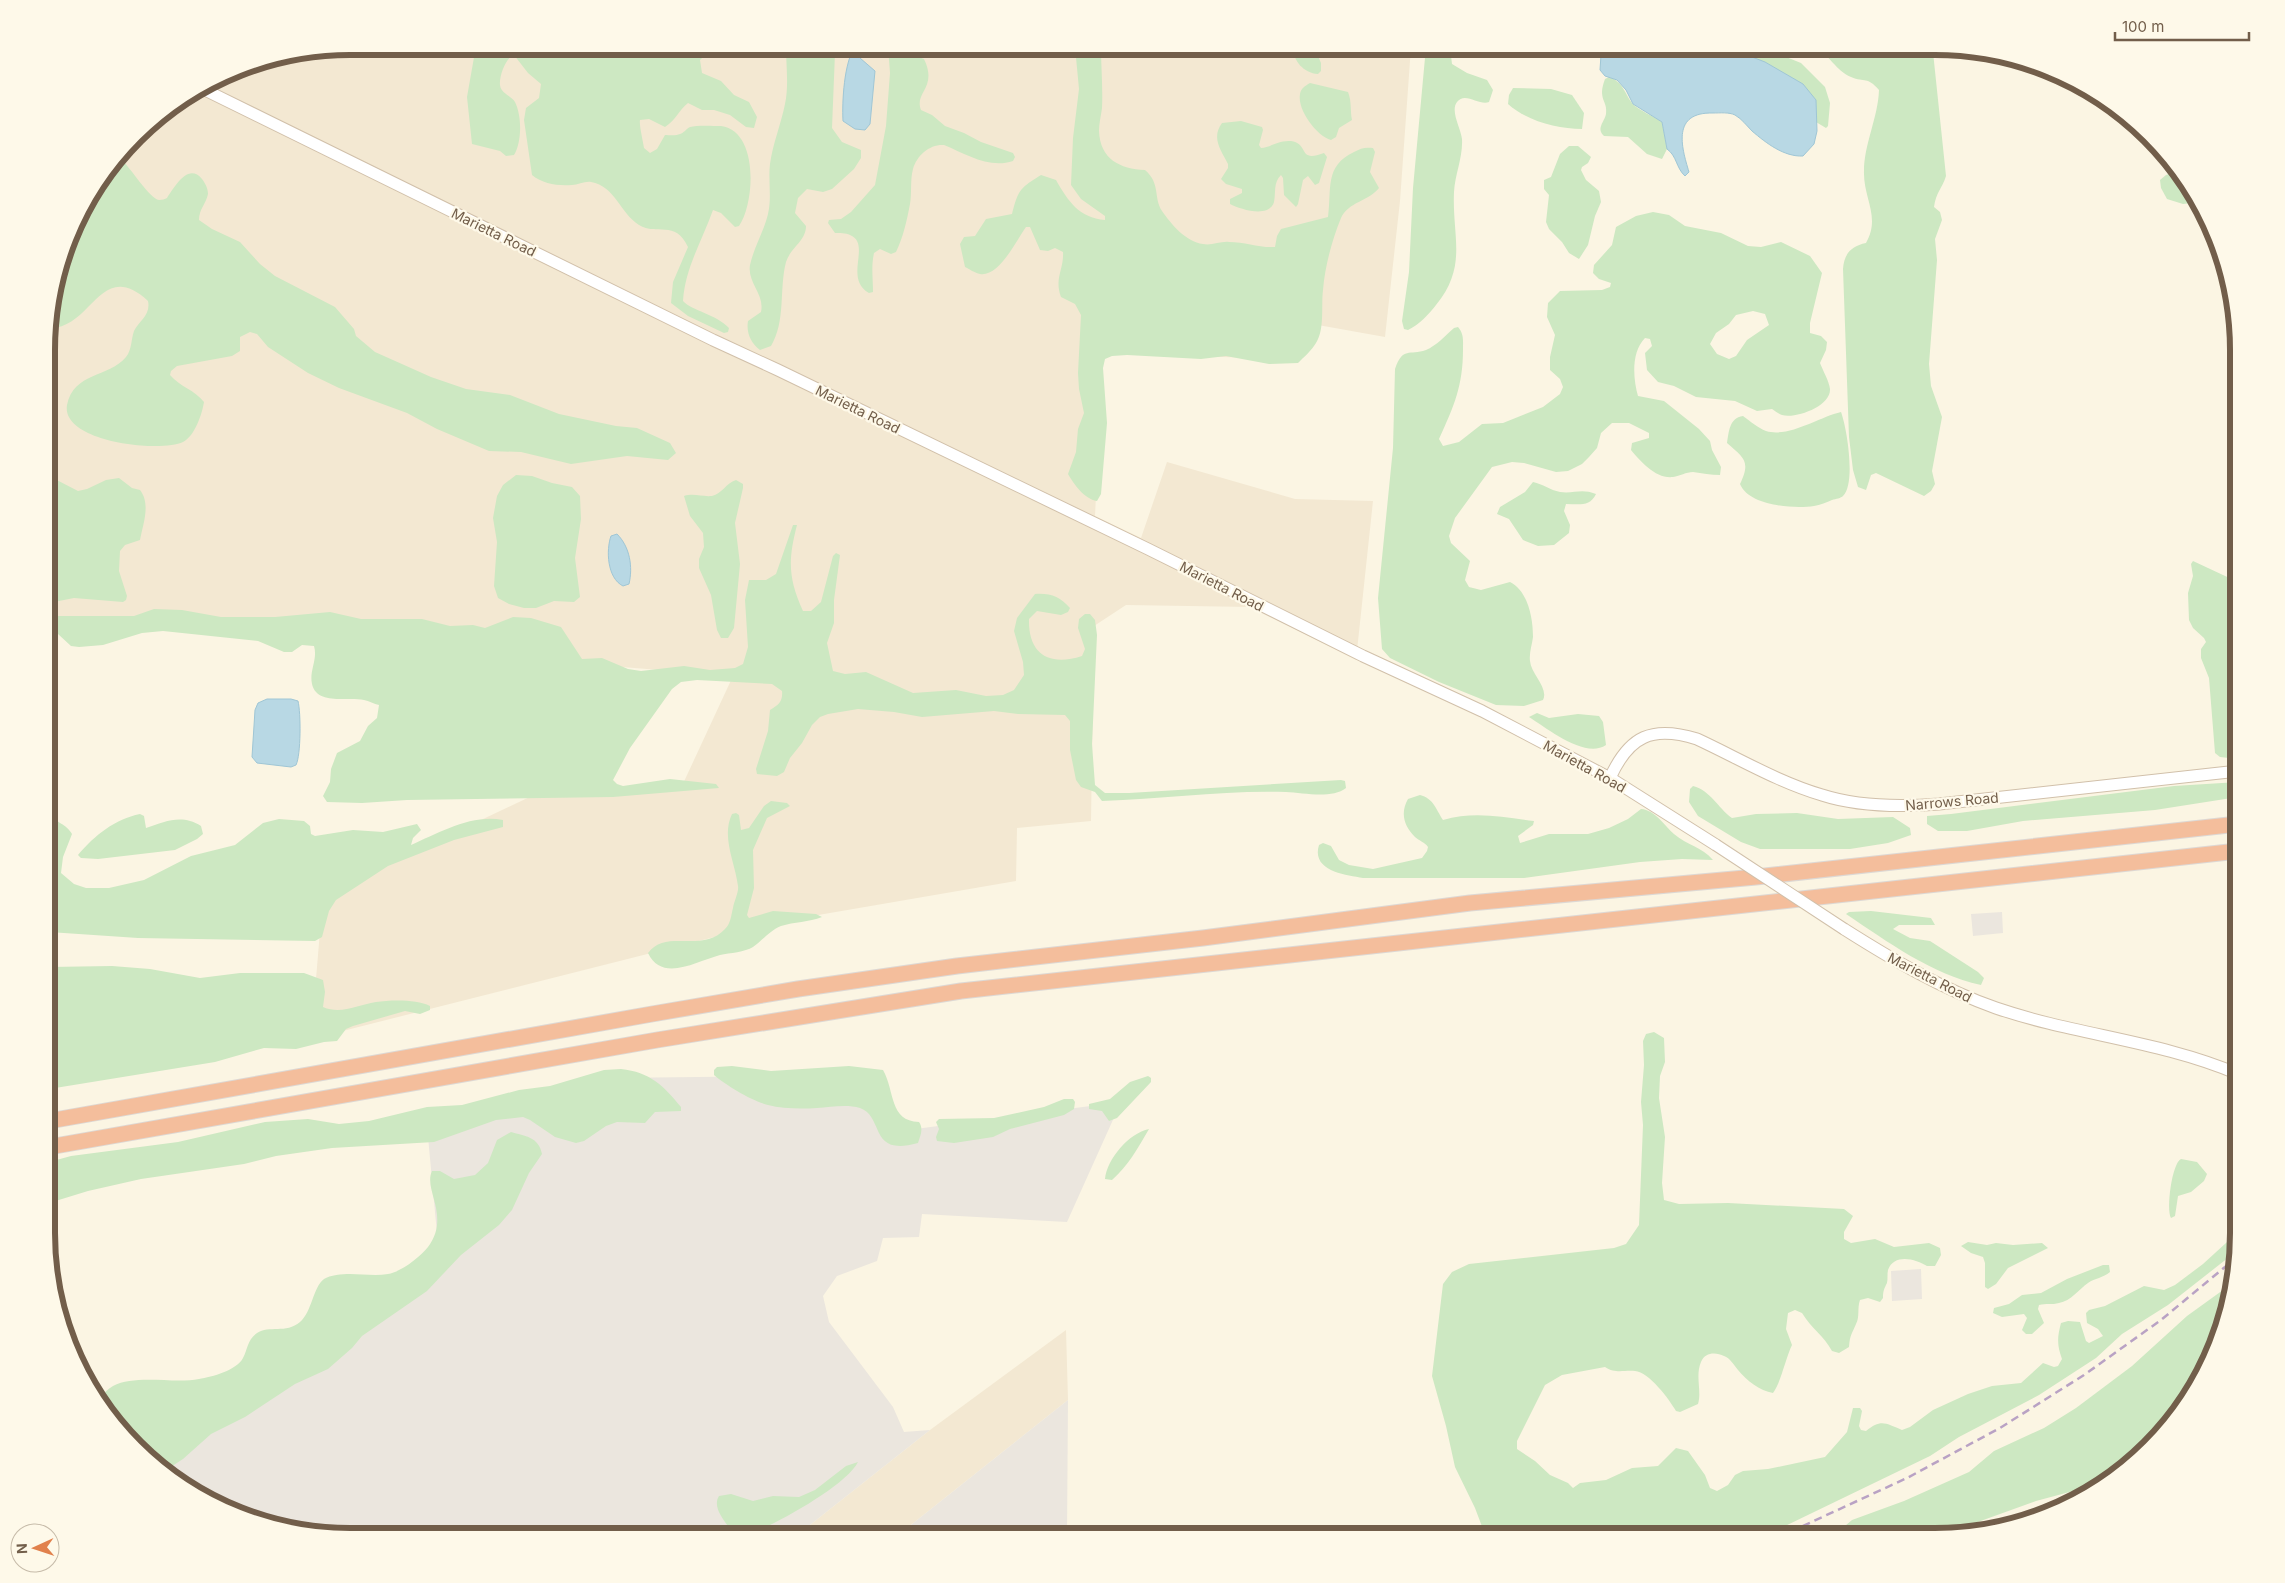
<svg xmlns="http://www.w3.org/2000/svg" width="2285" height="1583" font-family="Inter,sans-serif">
<rect width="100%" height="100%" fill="#fbf5e3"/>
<g fill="#f3e8d2">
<polygon points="350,46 1411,47 1400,201 1385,337 1318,325 1299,359 1103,354 1095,516 1141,538 1167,462 1295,499 1373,501 1356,660 1251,607 1126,605 1094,626 1091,821 1017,828 1016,881 766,924 311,1039 323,895 538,793 681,788 733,676 56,621 49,724 49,310 78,215 149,122 234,69"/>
<polygon points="1066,1330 1068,1400 897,1536 796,1536 930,1430"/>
</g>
<g fill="#ebe6de">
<polygon points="2002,912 2003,933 1973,936 1971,914"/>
<polygon points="874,1075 885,1133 1121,1102 1067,1222 922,1214 919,1237 883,1238 877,1261 837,1276 823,1296 829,1322 893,1407 904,1432 930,1430 796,1536 330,1536 252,1521 165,1474 148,1455 439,1255 427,1126 609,1078"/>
<polygon points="1921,1269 1922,1299 1892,1301 1891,1271"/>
<polygon points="1068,1400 1067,1536 897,1536"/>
</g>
<g fill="#cde8c2" fill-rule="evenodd">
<path d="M476,46h255l-3,6 -22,2 -6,6 2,13 19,8 13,14 15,7 8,15 -3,11 -8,-1 -16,-12 -16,-5h-12l-14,-7c-10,8 -11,16 -23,24l-16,-8 -9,1c-1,5 3,21 4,28l6,5 7,-4 8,-14c4,0 11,1 15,-1 4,-1 6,-5 10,-7 7,-2 23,-1 31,-1 38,5 34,77 18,100l-4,1 -14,-14 -8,-3c-11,31 -28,58 -30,91 9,10 33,13 46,27l-1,4 -4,1 -36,-17 -17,-13 2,-21 15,-35c-13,-28 -31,-11 -49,-22 -19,-12 -24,-39 -48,-43 -6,-1 -13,3 -19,3 -15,1 -29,-1 -40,-10l-8,-55 2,-12 13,-10 2,-14 -13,-11 -14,-18c-8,2 -15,21 -14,30 1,9 11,10 15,17 7,14 7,40 -1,53l-8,1 -6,-5 -28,-7 -5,-47z"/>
<path d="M786,46h55l-6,7 -3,75 10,14 19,8v8l-7,11 -22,20 -9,3 -16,-3 -9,9 -3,15 11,13c0,15 -15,21 -20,36 -7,27 0,59 -15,84l-11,4c-9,-7 -14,-17 -12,-29l13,-9c4,-18 -14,-29 -11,-47 4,-18 14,-34 18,-51 4,-17 0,-34 2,-50 3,-21 11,-40 15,-60 4,-18 1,-39 1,-58z"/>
<path d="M888,46h28v10l8,3c14,29 -10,33 -3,51l11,5 13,11 19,7 17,9 32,11 2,4 -2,4c-24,8 -47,-7 -69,-16 -14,-1 -27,10 -31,24 -3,11 -1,24 -3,35 -3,16 -7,34 -14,48l-5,2 -11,-5 -6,4c-3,14 -1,25 -1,39l-4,1c-26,-15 3,-49 -19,-58 -4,-2 -11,-2 -15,-2l-7,-10 1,-3 12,-1 10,-7 24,-27 11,-59 4,-53z"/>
<path d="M1075,47h26c0,20 2,41 1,61 -1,8 -3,15 -3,23 1,28 21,38 46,39 16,14 8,27 17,41 9,13 24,31 41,33 8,2 18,-3 26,-2 16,0 30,6 46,5l2,-11 4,-7 47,-12c4,-28 -4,-51 26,-65 7,-4 11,-5 19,-4l2,4 -5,20 9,16c-10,13 -31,14 -38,30 -9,22 -16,48 -18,72 -2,15 2,39 -7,53 -4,7 -12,14 -18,20l-29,1 -43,-8 -25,3 -74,-4 -15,1 -7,3 -2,9 4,55 -6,71 -4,7c-13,-2 -23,-17 -29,-27l8,-22 2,-23 6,-16 -5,-24 -1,-16 3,-58 -6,-11 -14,-7c-7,-19 3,-27 2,-45l-8,-4 -7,3 -8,-1 -10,-23h-4c-10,14 -27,50 -46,47 -5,-1 -11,-5 -15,-7l-5,-23 4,-7 11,-1 11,-17 26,-5c6,-24 8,-26 29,-39l15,5c12,21 23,38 49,40v-4l-24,-17 -10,-14 2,-47 6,-49z"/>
<path d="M1292,47h22l7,16v8l-3,3c-15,-1 -24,-13 -26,-27z"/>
<path d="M1426,47h33l-8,9 1,8 15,9 20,7 6,10 -4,12c-10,4 -24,-11 -32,0 -7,9 4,27 5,37 1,18 -7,35 -8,53 -2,45 14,74 -18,113 -7,9 -17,20 -28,25l-4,-1 -2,-8 7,-49 4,-84z"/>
<polygon points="1691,47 1761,47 1801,63 1825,87 1830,103 1828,126 1826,128 1816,122 1816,100 1734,50"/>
<path d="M1815,47h122l-4,5 13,124c-4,13 -10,16 -12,31l6,5 2,8 -7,19 2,21 -8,104 2,22 11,31 -10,54 3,13 -4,7 -7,5 -48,-23 -5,2 -5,15 -8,-3 -5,-17 -4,-33 -6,-168c1,-15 8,-23 23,-26 15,-26 -3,-45 -2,-72 0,-27 14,-53 15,-81 -12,-14 -14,-7 -28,-13 -15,-6 -22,-23 -36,-30z"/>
<path d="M1609,77c14,5 15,15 23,26 4,6 23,14 30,19l5,27 -5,10 -15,-5 -19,-17 -24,-1c-8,-8 0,-13 2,-22 2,-14 -9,-14 -1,-35z"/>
<path d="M1310,83l38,9c4,10 2,19 4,28l-13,8 -3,9 -5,3c-14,-4 -34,-30 -31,-46 1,-6 5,-8 10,-11z"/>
<path d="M1513,88l38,1 21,6 12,18 -2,16c-25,0 -55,-8 -74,-25l1,-9z"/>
<path d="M1241,121l21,6 1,3 -4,15 2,3c9,0 16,-8 30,-7 19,3 6,22 33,12l3,4 -8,26 -4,2 -7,-9 -5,4 -5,24 -2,3 -12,-12 -1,-17 -2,-3c-8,8 -5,17 -7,27 -5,17 -34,7 -44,2v-5l12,-6v-4l-16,-5 -5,-5 7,-11v-4c-7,-14 -17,-26 -6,-41z"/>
<polygon points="1569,146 1578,146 1591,157 1588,163 1582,167 1581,170 1586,180 1599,191 1601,202 1595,216 1588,245 1579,259 1569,253 1562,242 1549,229 1546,222 1549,195 1544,189 1544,180 1551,177 1560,154"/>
<path d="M121,159c9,8 29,40 38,41 3,0 6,-1 8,-2 7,-10 21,-36 35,-19 3,4 6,9 6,15 -2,10 -9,15 -9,26l13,9 28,13 20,22 15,12 60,31 19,22 2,7 19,16 56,25 35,12 44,6 49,19 57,12 21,2 33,15 6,10 -8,7 -41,-4 -56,8 -50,-12 -32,-1 -52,-22 -30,-16 -68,-25 -31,-15 -40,-26 -11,-13 -7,-2 -10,5v14l-8,5 -55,10 -6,5 -1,4c10,12 25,15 34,27 -2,12 -9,34 -21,40 -23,11 -122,0 -116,-37 7,-33 41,-27 59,-48 6,-7 5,-18 8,-26 5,-10 17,-16 14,-30 -48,-44 -56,29 -99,27v-18l29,-95z"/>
<polygon points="2175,172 2198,198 2200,202 2183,204 2167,199 2161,188 2160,180 2166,175"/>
<path d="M1653,212l16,3 16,11 36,7 27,13 13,1 20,-5 29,14 12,17 -12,50v10l11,3 6,6 -1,8 -6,13c3,8 9,18 10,26 1,17 -34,30 -48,26 -3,-1 -7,-4 -10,-6l-15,2 -22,-10 -39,-4 -22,-11 -16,-4 -11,-12 -2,-17 7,-7 -2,-7 -5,-1c-14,14 -12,41 -7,58l26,5 35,28 11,12 2,9 9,17 -1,8c-9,0 -18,-2 -27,-3 -7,0 -13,4 -20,5 -17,2 -32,-15 -42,-27l1,-7 17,-5v-5l-20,-10h-17l-11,10 -4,15 -8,9 -7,7 -14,7 -12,1 -32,-9 -12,-1 -20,5 -37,51 -6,18 2,7 19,18 -5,19 4,7 12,3 29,-8c18,9 23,36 23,55 -1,8 -4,16 -3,24 1,13 19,27 13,39l-19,6 -28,-1 -57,-23 -49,-24 -8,-9 -4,-51 15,-150 2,-79c8,-23 14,-13 31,-19 10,-4 20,-15 28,-22l4,-1c6,7 5,13 5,22 0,37 -9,57 -24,90l4,7 16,-4 23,-18 21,-1 40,-16 17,-13 3,-7 -3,-8 -10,-9v-13l5,-22 -8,-18 1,-14 12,-12 42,-1 8,-3 1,-4 -12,-4 -6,-6 1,-8 18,-20 4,-18 20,-11zM1753,311l12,3 4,11 -22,15 -11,16 -7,3 -12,-5 -7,-10 6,-11 13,-9 7,-9z"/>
<path d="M1841,412c6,16 15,72 2,84 -2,2 -7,3 -11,4 -5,2 -12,5 -18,6 -20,3 -65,0 -74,-22 11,-23 4,-26 -13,-41 2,-11 2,-25 16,-27 7,5 15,12 23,15 23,7 53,-14 75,-19z"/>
<polygon points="516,475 532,476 552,483 572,487 580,496 581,519 575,558 580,597 574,602 554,601 536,608 524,608 509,604 498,598 494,586 497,542 493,518 497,496 503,485"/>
<path d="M49,476l29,15 9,-2 19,-9 13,-2 13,10 8,2c11,14 3,34 0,50l-15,5 -5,6 -1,20 8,25 -1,4 -3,2 -49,-4 -25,5z"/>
<path d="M736,480l7,4v4l-8,35 5,41 -6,64 -6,10h-7l-4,-8 -6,-35 -12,-27v-9l5,-12 -1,-14 -13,-17 -6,-20c10,-3 18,1 28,0 10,-2 14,-13 24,-16z"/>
<path d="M1533,482c10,2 17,8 27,10 14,2 21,-4 36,2 -6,13 -17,10 -30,10l-2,7 6,14 -1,8 -15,12 -16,1 -15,-6 -14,-21 -12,-5 3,-7 25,-15z"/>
<path d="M793,525h4c-9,35 -9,53 6,86h8l10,-9 12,-46 3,-3 4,2 -6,45v23l-7,20 6,28 12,3 21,-2 47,21 43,-3 30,6 17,-1 11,-5 10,-15 -1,-13 -9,-31 3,-13 18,-24c16,-1 25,3 35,14l-2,4 -7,3 -24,-4 -8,8c-1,35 20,48 53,37l3,-7 -7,-21 1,-9 6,-5h5l5,6 2,15 -5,109 3,41 10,8h24l212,-13 4,1 1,7c-14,11 -42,5 -60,4 -61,-2 -122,7 -184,9l-7,-9 -14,-5 -5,-7 -6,-30v-29l-5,-6 -47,-1 -24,-3 -72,6 -28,-5 -36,-3 -30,5 -8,3 -8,8 -10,18 -12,15 -6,14 -7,4 -20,-2 -1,-5 12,-38 2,-21c9,-5 13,-9 12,-19l-10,-7 -75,-4 -16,2 -9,7 -42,59 -17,32 4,4 6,2 47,-7 46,5 3,4 -106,9 -206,3 -45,3 -35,-1 -4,-6 7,-14 1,-13 6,-16 23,-12 8,-15 9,-8 2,-13c-5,-1 -10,-4 -15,-5 -16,-4 -47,6 -52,-16 -3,-13 6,-25 2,-38l-12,-1 -10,7h-8l-26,-11 -95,-10 -21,2 -39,12 -24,2 -8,-1 -13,-12 -4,-16 3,-2h77l20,-7 28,1 39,7h54l55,-5 31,7h61l28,7 23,-1 12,3 28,-11 18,1 30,9 21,32 20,-1 26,11 13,2 43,-5 26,4 25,-2 8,-4 5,-17 -3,-47 4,-20h17l10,-6z"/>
<polygon points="2193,561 2238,582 2238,759 2220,757 2215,753 2209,678 2201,658 2201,649 2206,642 2204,638 2193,628 2189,620 2188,593 2193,576 2191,564"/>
<path d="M1537,713l12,5 29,-4 21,2 4,6 3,23c-21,14 -58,-16 -77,-28z"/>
<path d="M49,730l5,2 2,3c-1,18 -9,66 -3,80 3,9 13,8 19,19l-9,23 -2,16 13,11 12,4h23l35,-8 47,-24 44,-11 28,-22 16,-4 25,2 6,5 1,8 4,2 38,-6 30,2 34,-8 4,6 -8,8 -2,7c28,-12 60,-31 92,-25v7l-49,13 -66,26 -52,34 -7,11 -7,26 -7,4 -177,-3 -89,-6z"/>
<polygon points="2238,782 2238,797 2155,810 2023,821 1967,831 1938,831 1927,824 1927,816 1951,814 2174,786"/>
<path d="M1693,786c18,5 24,21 39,32l24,-4 41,-1 41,6 55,-2 17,11 1,7 -23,8 -38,6h-90l-19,-7 -43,-26 -9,-14 1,-13z"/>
<path d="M1420,795c13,3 16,14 23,25 31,-9 59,-3 91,1l-1,4 -15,11 2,7 29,-9h39l21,-6 19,-9 13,-10c14,1 23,16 33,25 13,11 28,13 39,26l-31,-1 -42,3 -116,16h-161c-18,-3 -52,-7 -44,-33l4,-2 8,3 8,14 10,5 24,4 49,-11 5,-7 1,-4c-3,-5 -9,-6 -13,-10 -11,-11 -15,-24 -7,-38z"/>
<path d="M771,801l16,2 3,3 -23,12 -14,32 1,38 -7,27 2,3 24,-7 43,3 6,3c-13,5 -28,5 -41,9 -12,5 -18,14 -28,21 -8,5 -23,6 -33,8 -23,6 -58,28 -72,-2 18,-25 54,1 77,-24 6,-6 6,-14 8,-21 1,-7 6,-16 5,-22 -3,-24 -17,-49 -6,-72l4,-1 3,2 2,15 8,-2 15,-22z"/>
<path d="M140,814l4,2 2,12c20,-7 36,-14 55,-2l2,8 -6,5 -22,11 -77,9 -17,-1 -3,-3c17,-20 37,-36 62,-41z"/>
<path d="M1871,911l60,7 4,7h-36l-6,4 17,9 20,3 48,31 6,6 -3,7c-50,-11 -93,-43 -135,-71l3,-2z"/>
<path d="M112,966l38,3 50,9 40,-5h64l19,7 2,12 -2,15c18,8 34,-2 53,-5 14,-2 41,-3 54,4v4l-10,4 -15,-3 -52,15 -7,3 -9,12 -13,1 -28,7 -32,-1 -49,14 -166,27v-122z"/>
<path d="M1654,1032l10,6 1,24 -5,14 -1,22 6,39 -3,46 2,17 15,4 49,-1 116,6 9,7 -9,16v7l7,4 24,-4 19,8 35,-4 11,5 1,7 -6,11h-8c-11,-7 -33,-13 -39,4 -1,4 0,9 -1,13 -3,6 -4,8 -4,15l-3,4 -12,-4 -8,2c-3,8 0,17 -4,24 -4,10 -6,10 -7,23l-10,6 -7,-2c-8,-15 -21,-23 -30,-38l-7,-3 -7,3 -2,16 6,16c-6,12 -12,40 -19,48 -13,-2 -27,-13 -35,-23 -4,-5 -8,-12 -14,-14 -8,-4 -19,-4 -23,6 -6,14 1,29 -3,42l-18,8 -4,-1c-7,-12 -27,-39 -41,-40 -12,-1 -19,3 -30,-4l-43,8 -17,10 -28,56v8l18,12 15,14 18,8 5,5 7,-5 26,-3 26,-12 26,-2 18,-18 12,3 17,24 5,13 7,3 11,-6 7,-10 8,-4 25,-2 57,-12 22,-25 6,-24h7l2,3 -3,15 2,4 5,1c15,-12 19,-8 36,-1l8,-3 23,-17 35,-16 24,-8 29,-3 22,-20 11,4 4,-1 4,-7c-5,-14 -5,-21 -1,-36l7,-2 12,1 6,19 3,2 14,-7 -5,-7 -11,-6 -1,-10 3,-3 16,-4 39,-20 20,4 11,-5 28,-21 35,-32v18l-70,55 -46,29 -26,24 -57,37 -80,42 -29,19 -149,72 -25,9h-270l-11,-29 -20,-41 -9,-41 -14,-50 11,-92 9,-12 17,-8 145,-16 12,-4 13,-19 4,-100 -2,-23 3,-37 -1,-24 3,-7z"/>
<path d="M732,1066l39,5 78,-5 34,4c12,21 6,51 36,52 5,7 1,14 -1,21 -50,14 -33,-26 -58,-35 -13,-4 -29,-1 -43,0 -15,1 -34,1 -49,-3 -16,-4 -41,-19 -54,-30v-5l3,-3z"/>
<path d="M621,1069c29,3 43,17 60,38v4l-26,1 -10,11 -28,-1 -11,4 -22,15 -8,2 -21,-6 -25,-17 -7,-3 -27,3 -62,22 -102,6 -56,8 -32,8 -103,15 -53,12 -39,12v-41l22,-6 107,-14 87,-20 43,-3 31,5 30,-3 58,-14 35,-2 57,-15 31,-4 54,-16z"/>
<polygon points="1148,1076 1151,1078 1151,1082 1117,1118 1109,1121 1102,1111 1089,1109 1089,1104 1110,1099 1130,1082"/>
<polygon points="1064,1099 1073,1099 1075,1102 1074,1109 1064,1115 1010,1129 993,1137 954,1143 937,1141 936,1137 939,1129 936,1122 939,1119 994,1118 1044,1107"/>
<path d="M1149,1129c-11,19 -21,37 -37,51l-7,-1c2,-20 24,-46 44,-50z"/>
<path d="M511,1132c14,4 28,5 31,22l-13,19 -17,37 -13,15 -38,30 -34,36 -65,45 -10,12 -24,21 -33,15 -50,33 -34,17 -28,25 -20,13 -65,-74c5,-4 10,-9 15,-12 23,-12 61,-2 86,-7 13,-2 38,-9 44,-21 5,-9 4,-18 14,-25 12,-8 29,1 43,-11 12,-10 13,-35 24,-43 6,-4 18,-5 26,-5 12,0 26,2 38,0 13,-2 32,-17 40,-27 23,-31 -5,-57 4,-76h8l14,8 21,-4 13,-12 9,-23z"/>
<path d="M2181,1159l16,3 10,12 -3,7 -13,11 -13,4 -3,20 -4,2c-5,-9 1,-55 10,-59z"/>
<polygon points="1968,1242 1987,1245 1996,1243 2013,1245 2042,1243 2048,1248 2008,1268 1996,1284 1988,1289 1985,1287 1985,1263 1983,1257 1971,1253 1961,1246"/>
<path d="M2103,1265h6l1,7c-7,6 -15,6 -22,11 -9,6 -17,18 -29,20 -7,2 -13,0 -20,2l-1,4 6,14 -12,11h-6l-4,-4 5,-12 -3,-4 -22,3 -9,-4 1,-5 15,-4 13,-9 19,-2 26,-14z"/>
<polygon points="2233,1279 2223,1331 2176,1418 2135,1462 2103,1483 2036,1501 1939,1536 1832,1537 1852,1520 1904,1501 1969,1472 1994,1451 2044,1428 2076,1408 2132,1366 2187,1316 2223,1290"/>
<path d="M858,1462c-12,24 -85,64 -111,73 -6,2 -13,1 -20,1l3,-7c-6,-9 -18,-22 -11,-33l12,-2 22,7 20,-5 26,1 16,-7 31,-24z"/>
</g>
<g fill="#b8d8e4" stroke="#9fc6d5">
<path d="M855,46h20l-3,6 -8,1 -4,5 15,13 -5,53 -5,6 -10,-1 -12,-8c-1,-20 1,-58 12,-75z"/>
<path d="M1612,47h79l43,3 31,12 38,22 13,16 1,31 -3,13 -11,12c-19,1 -37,-13 -51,-25 -5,-5 -10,-12 -17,-16 -6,-3 -15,-2 -22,-2 -41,-1 -32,33 -24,59l-4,4c-9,-8 -8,-20 -18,-27l-5,-27 -29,-18 -7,-14 -9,-10 -12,-4 -5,-6 1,-15 10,-5z"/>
<path d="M617,534c13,13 16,33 12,50l-6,2c-16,-8 -17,-36 -12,-50z"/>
<path d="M267,699h24l7,2c3,12 3,54 -2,64l-5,2 -34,-4 -5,-6 3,-47 3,-7z"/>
</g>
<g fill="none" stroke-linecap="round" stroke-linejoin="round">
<g stroke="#d1c0aa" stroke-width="13">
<g id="secondary">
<polyline points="203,89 713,340 778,370 1148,549 1363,656 1482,711 1610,778 1716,845"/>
<path d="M1610,778c19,-42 42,-53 87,-39 41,19 81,43 125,56 37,12 78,12 117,9l299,-33"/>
<path d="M1844,929c49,31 98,60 152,79 79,27 165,33 242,66"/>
</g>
</g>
<g stroke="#ddd8d4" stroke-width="17">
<g id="highway">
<polyline points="49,1121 652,1014 798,989 957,966 1203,938 1470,903 1756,877 2238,824"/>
<polyline points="49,1147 657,1040 961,991 2238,851"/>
</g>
</g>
<use href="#secondary" stroke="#fff" stroke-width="11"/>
<use href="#highway" stroke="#f4be9c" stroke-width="15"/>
<polyline stroke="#b9a2c4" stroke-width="2.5" stroke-dasharray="8 5" stroke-linecap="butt" points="1779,1537 1907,1478 2000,1428 2084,1375 2161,1320 2237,1257"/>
<g stroke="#d1c0aa" stroke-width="13" stroke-linecap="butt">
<polyline id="secondary-bridge" points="1716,845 1844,929"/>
</g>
<use href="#secondary-bridge" stroke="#fff" stroke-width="11"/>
</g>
<g text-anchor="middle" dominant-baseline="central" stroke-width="4.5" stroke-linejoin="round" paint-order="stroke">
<g font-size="14" fill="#725e4a" stroke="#fef9e9">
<text transform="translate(494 232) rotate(26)">Marietta Road</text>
<text transform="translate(858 409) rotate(26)">Marietta Road</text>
<text transform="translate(1222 586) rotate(27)">Marietta Road</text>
<text transform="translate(1585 766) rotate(29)">Marietta Road</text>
<text transform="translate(1952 801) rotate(-5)">Narrows Road</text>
<text transform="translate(1930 977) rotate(27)">Marietta Road</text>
</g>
</g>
<path d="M0 0H2285V1583H0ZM350 55H1935A295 295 0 0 1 2230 350V1233A295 295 0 0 1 1935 1528H350A295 295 0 0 1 55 1233V350A295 295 0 0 1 350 55Z" fill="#fef9e9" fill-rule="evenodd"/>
<path fill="none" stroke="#725e4a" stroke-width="6" d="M350 55H1935A295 295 0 0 1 2230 350V1233A295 295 0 0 1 1935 1528H350A295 295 0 0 1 55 1233V350A295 295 0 0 1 350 55Z"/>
<g transform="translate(35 1548) rotate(267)"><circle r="24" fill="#fef9e9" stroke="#c6bba9"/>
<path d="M0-4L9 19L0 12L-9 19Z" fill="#e1814c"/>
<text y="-8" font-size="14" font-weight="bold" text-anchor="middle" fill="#725e4a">N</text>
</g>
<path d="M2115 32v8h134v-8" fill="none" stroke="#725e4a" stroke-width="2.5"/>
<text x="2122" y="32" font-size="15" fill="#725e4a" stroke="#fef9e9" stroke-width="4" paint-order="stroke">100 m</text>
</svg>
